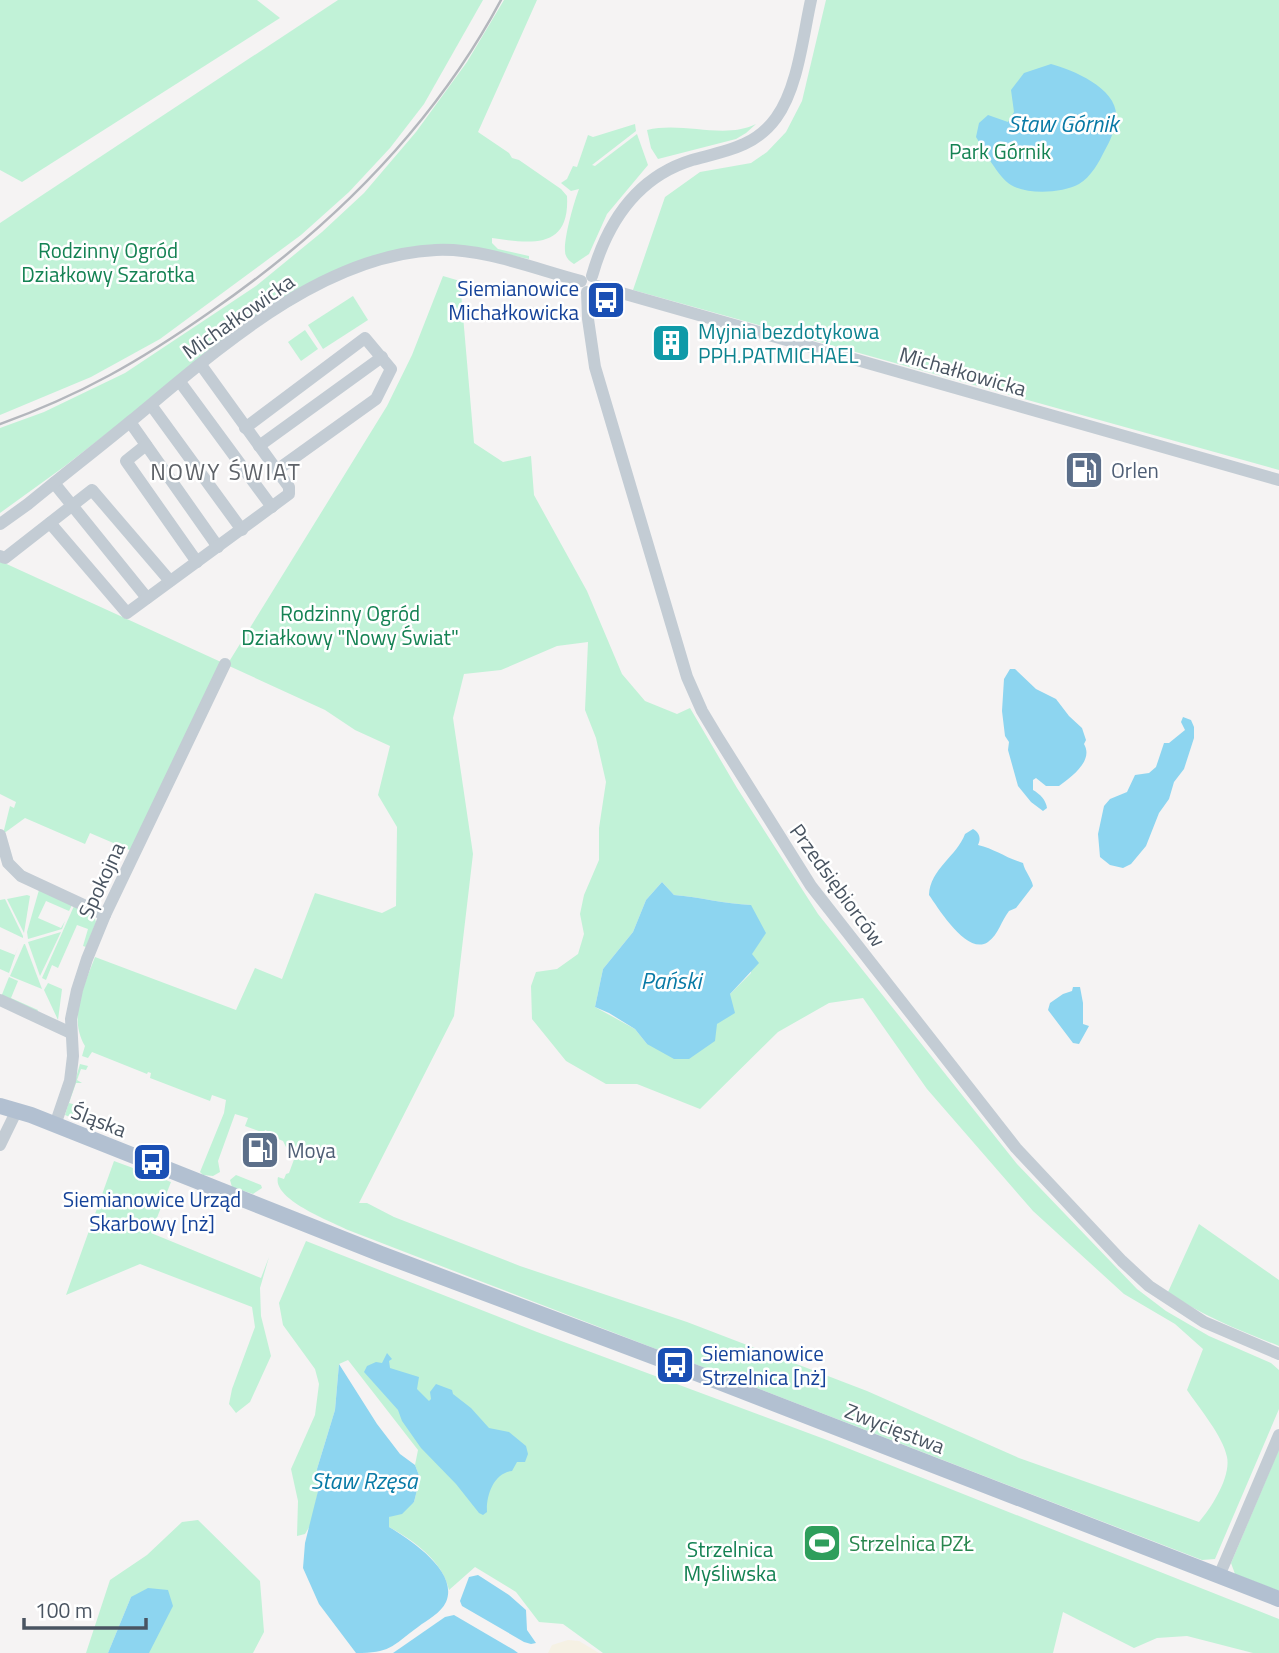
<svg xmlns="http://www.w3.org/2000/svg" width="1279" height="1653" font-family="'Titillium Web',sans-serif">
<rect width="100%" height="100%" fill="#f5f3f3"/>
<g fill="#c1f2d7" fill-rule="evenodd">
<polygon points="0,0 257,0 280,18 22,182 0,170"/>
<polygon points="338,0 483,0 424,104 390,148 349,192 301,235 160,339 91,377 0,415 0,223"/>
<path d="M504,0h33l-59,132 31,21 3,5 7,2 42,29 6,7c3,53 -35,48 -75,42v5l6,6 31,7v3l-35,-7 -124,6 -169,102 -136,106 -65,47v-85l44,-16 81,-39 131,-87 66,-54 42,-39 52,-61 51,-70z"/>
<polygon points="826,0 1279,0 1279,470 633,290 665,197 700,172 751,163 767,152 786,132 802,101"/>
<path d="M635,124l1,7 -44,34 3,1 42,-32 11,31 -41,49 -18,40 -15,10c-5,-3 -9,-7 -9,-13 -1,-14 9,-49 14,-62l-8,2 -10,-8 6,-4 6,-13 4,1 11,-32 5,2z"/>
<path d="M756,124l-10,9 -10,6 -78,20 -7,-11 -4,-18c36,-9 77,10 109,-6z"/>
<path d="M443,276l17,5 14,162 29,19 28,-6 3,39 53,96 35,83 23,27 32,13 13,-6 47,80 81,126 199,250 120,125 29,22 43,25 62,27 8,7v39l-64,150 -13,1 -854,-330c-18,-9 -76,-31 -70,-53l6,2 2,-5 3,-1 7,-19 -8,-3 -5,-10 -12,-5 1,-3 -7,-3 -1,3 -19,-7 3,-8 -13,-4 -17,47 2,11 -7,4 -10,-1 -3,-3 24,-59 2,-13 -14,-5 -2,6 -60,-23 1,-5 -3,-1 -1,2 -55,-22 -4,6 -6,-2 3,-10c-17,-29 -1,-60 10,-89l141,53 19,-42 27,11 33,-86 67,20 14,-7 1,-79 -19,-32 12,-49 -35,-16 -30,-20 -98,-45 160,-259 25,-51zM588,642l-3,68 11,28 10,44 -7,46v32l-15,35 -4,19 4,20 -6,20 -21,15 -21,3 -5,14 1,33 34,42 40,23h31l63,25 78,-77 51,-29 34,-5 64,91 106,122 91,83 51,30 28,25 -16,41c12,18 36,46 40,67 4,20 -15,50 -28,65l-180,-64 -152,-67 -180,-69 -167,-56 -126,-49 -27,-14h-8l95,-187 19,-162 -20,-136 11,-44 37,-4 56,-24zM662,882l12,13c26,2 51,9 77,10v68l-21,21 -13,30 -70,20 -12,-15 -40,-22 8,-38 30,-37 13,-32z"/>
<polygon points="353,296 368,320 323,349 308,325"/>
<polygon points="305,330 318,349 301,361 288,342"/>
<polygon points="0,561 221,662 132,851 90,833 85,844 25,818 3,834 10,806 14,808 16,802 0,794"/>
<polygon points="39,890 72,905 69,911 46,901 38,918 61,928 65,921 62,929 28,939 27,932"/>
<polygon points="27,895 30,896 24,933 7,899"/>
<polygon points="5,899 23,936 23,938 0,927 0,900"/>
<polygon points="74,906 94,916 96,922 86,947 83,946 88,929 77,925 58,968 52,965 46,980 42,978"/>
<polygon points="61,932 40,976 28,942"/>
<polygon points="24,944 25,944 42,989 10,976"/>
<polygon points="18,947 9,973 0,969 0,949 15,955"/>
<polygon points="9,977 18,981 11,998 38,1010 36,1014 1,997"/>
<polygon points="48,983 62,989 58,1020 44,990"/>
<polygon points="80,1064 88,1066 86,1070 81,1069 77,1080 82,1083 76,1083 69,1103 76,1105 72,1116 76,1117 78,1112 77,1120 65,1115"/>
<polygon points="114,1161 171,1182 151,1233 261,1278 269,1257 260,1288 261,1316 271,1356 250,1402 236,1413 229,1404 232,1389 255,1327 252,1307 140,1264 66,1295"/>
<polygon points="236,1175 261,1185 262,1188 253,1194 232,1187 230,1180"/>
<path d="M1199,1224l80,56v66c-39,-16 -76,-29 -111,-54z"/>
<path d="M306,1241l231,91 290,108 452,179v34h-26l-66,-17 -30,2 -23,10 -71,-36 -10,41h-450l-40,-29 -24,-2 -23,-30 -41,-25 -26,23c-6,-29 -36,-50 -60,-63v-10l25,-15 6,-24 -5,-13 3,-15 -70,-90 -9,4 -4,46 -18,59 2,18 -8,37 -6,10 -8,2 1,-35 -7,-32 24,-54 4,-31 -4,-15 -32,-44 -4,-22z"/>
<polygon points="1279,1449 1279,1591 1235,1574 1231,1563"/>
<polygon points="198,1520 260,1581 264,1632 253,1653 149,1653 131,1597 108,1653 86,1653 110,1580 147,1555 182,1522"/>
</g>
<polygon fill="#f5f1e4" points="568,1640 579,1641 599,1653 548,1653 552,1645"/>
<g fill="#8dd5f0">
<path d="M1051,64c22,6 69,25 65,55 -1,11 -6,22 -11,31 -6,12 -14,27 -26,34 -16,9 -52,11 -68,1 -13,-8 -27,-35 -35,-48l3,-14 9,-8 20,7 6,-10 -3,-22 13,-17z"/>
<path d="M1010,669h5l21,20 20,10 13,17 13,12 4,12 -2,4c10,17 -13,33 -25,42h-13l-10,-8 -3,2v10c7,4 13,10 14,18l-4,3 -12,-9 -13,-16 -10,-36 1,-8 -4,-6 -3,-25 2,-32z"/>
<polygon points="1183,717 1191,720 1194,727 1194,738 1184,769 1174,782 1169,799 1159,813 1146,846 1131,864 1123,868 1110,865 1100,857 1098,834 1104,806 1110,799 1127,792 1135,775 1149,773 1156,767 1164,743 1169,743 1185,730 1181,722"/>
<path d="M973,829c7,4 8,10 5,16 17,4 28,13 45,18 2,9 8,14 10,23l-17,22 -7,3c-8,10 -10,23 -21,31 -21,14 -49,-33 -59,-47 1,-26 28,-39 36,-61z"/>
<path d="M662,882l12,13c26,2 51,9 77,10l15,28 -14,21 7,9 -29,31 5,19 -18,11 -2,17 -26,18h-15l-27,-15 -12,-15 -26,-16 -14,-6 8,-38 30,-37 13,-32z"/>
<polygon points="1073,987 1080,987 1083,1003 1083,1024 1089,1026 1079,1044 1073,1043 1048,1010 1050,1003 1063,994 1072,991"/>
<path d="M387,1353l5,6 -3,2 1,7 29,9 -2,12 12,12 2,-2 -1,-7 6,-8 16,6 1,4 18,14 18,20 20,4 17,14 2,8 -3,8h-8l-5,9c-18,2 -26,24 -25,41l-4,3 -4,-2 -23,-29 -35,-36 -19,-27 -4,-11 -34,-38 3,-6 9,-4 6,1z"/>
<path d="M339,1364l38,60 23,30 15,11 5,13 -6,24 -12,12 -13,3v10c22,13 70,45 57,75 -5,11 -19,18 -28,25 -27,20 -28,26 -62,26l-37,-49 -16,-36 2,-25 14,-56 -2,-18 18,-59z"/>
<polygon points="478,1575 509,1595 526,1610 527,1630 536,1643 531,1644 524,1642 462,1606 460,1601 469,1577"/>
<polygon points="148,1588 168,1590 173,1606 149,1653 108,1653 131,1597"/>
<polygon points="454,1615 514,1650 518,1653 393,1653 445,1617"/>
</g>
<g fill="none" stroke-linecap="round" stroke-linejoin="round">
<g stroke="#c3ccd4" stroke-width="12">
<path d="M592,276c15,-53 45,-99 100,-116 33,-9 63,-13 84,-42 22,-30 27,-82 35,-118"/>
<polyline points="597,286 1279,480"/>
<polyline points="587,292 588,319 595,367 687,677 702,711 717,736 811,886 1016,1148 1122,1261 1149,1286 1204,1322 1279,1354"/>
<polyline points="180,382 272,507"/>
<polyline points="151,405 242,530"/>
<polyline points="130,422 218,547"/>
<polyline points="245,428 365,338 391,369 376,399 277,470"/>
<polyline points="146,445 126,461 197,562"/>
<polyline points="259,446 382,357"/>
<polyline points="54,483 147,598"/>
<polyline points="50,523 127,613 289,494 289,487 201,365"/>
<path d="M0,524l28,-20c34,-28 69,-55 103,-83 85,-70 189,-166 305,-171 48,-2 99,19 145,31"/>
<polyline points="0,556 5,558 92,490 170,581"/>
<polyline points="0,835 8,863 21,876 105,915"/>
<polyline points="0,1000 71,1033"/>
<polyline points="55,1125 70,1081 73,1056 71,1019 77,990 87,959 105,915 225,664"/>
<polyline points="0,1145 17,1110"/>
<polyline points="1219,1576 1279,1435"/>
</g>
<polyline stroke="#b2c0d1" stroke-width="16" points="0,1106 31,1115 381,1254 660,1359 1279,1599"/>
<path stroke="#b4b7bd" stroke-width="2.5" d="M0,424c81,-29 140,-63 210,-112 119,-82 222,-183 291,-312"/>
</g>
<defs>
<g id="bus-square" transform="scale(2.0125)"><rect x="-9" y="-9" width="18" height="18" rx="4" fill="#1a4fb4" stroke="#fff"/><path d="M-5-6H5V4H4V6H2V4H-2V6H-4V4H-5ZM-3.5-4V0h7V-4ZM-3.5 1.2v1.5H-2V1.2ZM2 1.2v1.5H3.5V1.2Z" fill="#fff"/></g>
<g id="building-square" transform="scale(2.0125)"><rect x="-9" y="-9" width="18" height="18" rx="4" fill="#0f9aa8" stroke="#fff"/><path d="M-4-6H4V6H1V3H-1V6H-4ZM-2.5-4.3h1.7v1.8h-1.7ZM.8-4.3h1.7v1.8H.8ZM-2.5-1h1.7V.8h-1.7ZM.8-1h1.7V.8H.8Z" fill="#fff"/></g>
<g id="fuel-square" transform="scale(2.0125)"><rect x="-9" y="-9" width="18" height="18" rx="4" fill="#5c6f8a" stroke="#fff"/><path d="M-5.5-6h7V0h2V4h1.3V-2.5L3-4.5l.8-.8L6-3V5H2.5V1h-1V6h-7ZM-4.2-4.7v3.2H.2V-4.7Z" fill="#fff"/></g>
<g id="stadium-square" transform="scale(2.0125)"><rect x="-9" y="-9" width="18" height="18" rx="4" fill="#2e9e5b" stroke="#fff"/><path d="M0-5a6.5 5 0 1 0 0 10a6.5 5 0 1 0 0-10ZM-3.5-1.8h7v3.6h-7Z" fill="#fff"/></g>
</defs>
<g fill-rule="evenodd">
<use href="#bus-square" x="606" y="300"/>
<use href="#building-square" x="671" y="343"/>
<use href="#fuel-square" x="1084" y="470"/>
<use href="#fuel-square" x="260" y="1150"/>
<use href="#bus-square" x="152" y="1162"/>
<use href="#bus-square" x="675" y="1365"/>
<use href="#stadium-square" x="822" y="1543"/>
</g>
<g text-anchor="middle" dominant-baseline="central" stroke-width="5" stroke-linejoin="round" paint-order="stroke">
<g font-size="21" fill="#148253" stroke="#fff">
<text x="1000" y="151">Park Górnik</text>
<text x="108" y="250">Rodzinny Ogród<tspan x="108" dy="24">Działkowy Szarotka</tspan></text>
<text x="350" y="613">Rodzinny Ogród<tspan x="350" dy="24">Działkowy "Nowy Świat"</tspan></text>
<text x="730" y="1549">Strzelnica<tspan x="730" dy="24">Myśliwska</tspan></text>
</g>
<g font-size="21" fill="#164399" stroke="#fff" text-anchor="end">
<text x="579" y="288">Siemianowice<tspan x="579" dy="24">Michałkowicka</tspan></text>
<text x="152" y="1199" text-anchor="middle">Siemianowice Urząd<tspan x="152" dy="24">Skarbowy [nż]</tspan></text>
<text x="702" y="1353" text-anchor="start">Siemianowice<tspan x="702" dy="24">Strzelnica [nż]</tspan></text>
</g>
<g font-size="21" fill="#495461" stroke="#fff">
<text transform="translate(238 316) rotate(-35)">Michałkowicka</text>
<text transform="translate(963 371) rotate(16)">Michałkowicka</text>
<text transform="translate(101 880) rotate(-65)">Spokojna</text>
<text transform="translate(838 885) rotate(54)">Przedsiębiorców</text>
<text transform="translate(99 1120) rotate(21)">Śląska</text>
<text transform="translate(895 1428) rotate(21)">Zwycięstwa</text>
</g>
<g font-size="21" fill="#0d838f" stroke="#fff" text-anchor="start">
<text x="698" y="331">Myjnia bezdotykowa<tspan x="698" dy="24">PPH.PATMICHAEL</tspan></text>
</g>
<g font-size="21" fill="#4e5e75" stroke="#fff" text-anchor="start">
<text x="1111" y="470">Orlen</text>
<text x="287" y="1150">Moya</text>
</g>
<g font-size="21" fill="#27864d" stroke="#fff" text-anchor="start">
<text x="849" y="1543">Strzelnica PZŁ</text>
</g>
<g font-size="23" font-style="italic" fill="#087aa6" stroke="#fff">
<text x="1063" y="123">Staw Górnik</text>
<text x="671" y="980">Pański</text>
<text x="364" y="1480">Staw Rzęsa</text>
</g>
<g font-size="23" letter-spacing="2" fill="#5e6268" stroke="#fff">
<text x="226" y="471">NOWY ŚWIAT</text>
</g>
</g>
<path d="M24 1618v10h122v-10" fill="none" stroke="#495461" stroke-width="3.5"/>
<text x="35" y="1618" font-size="21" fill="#495461" stroke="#ffffff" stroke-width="5" paint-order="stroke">100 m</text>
</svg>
